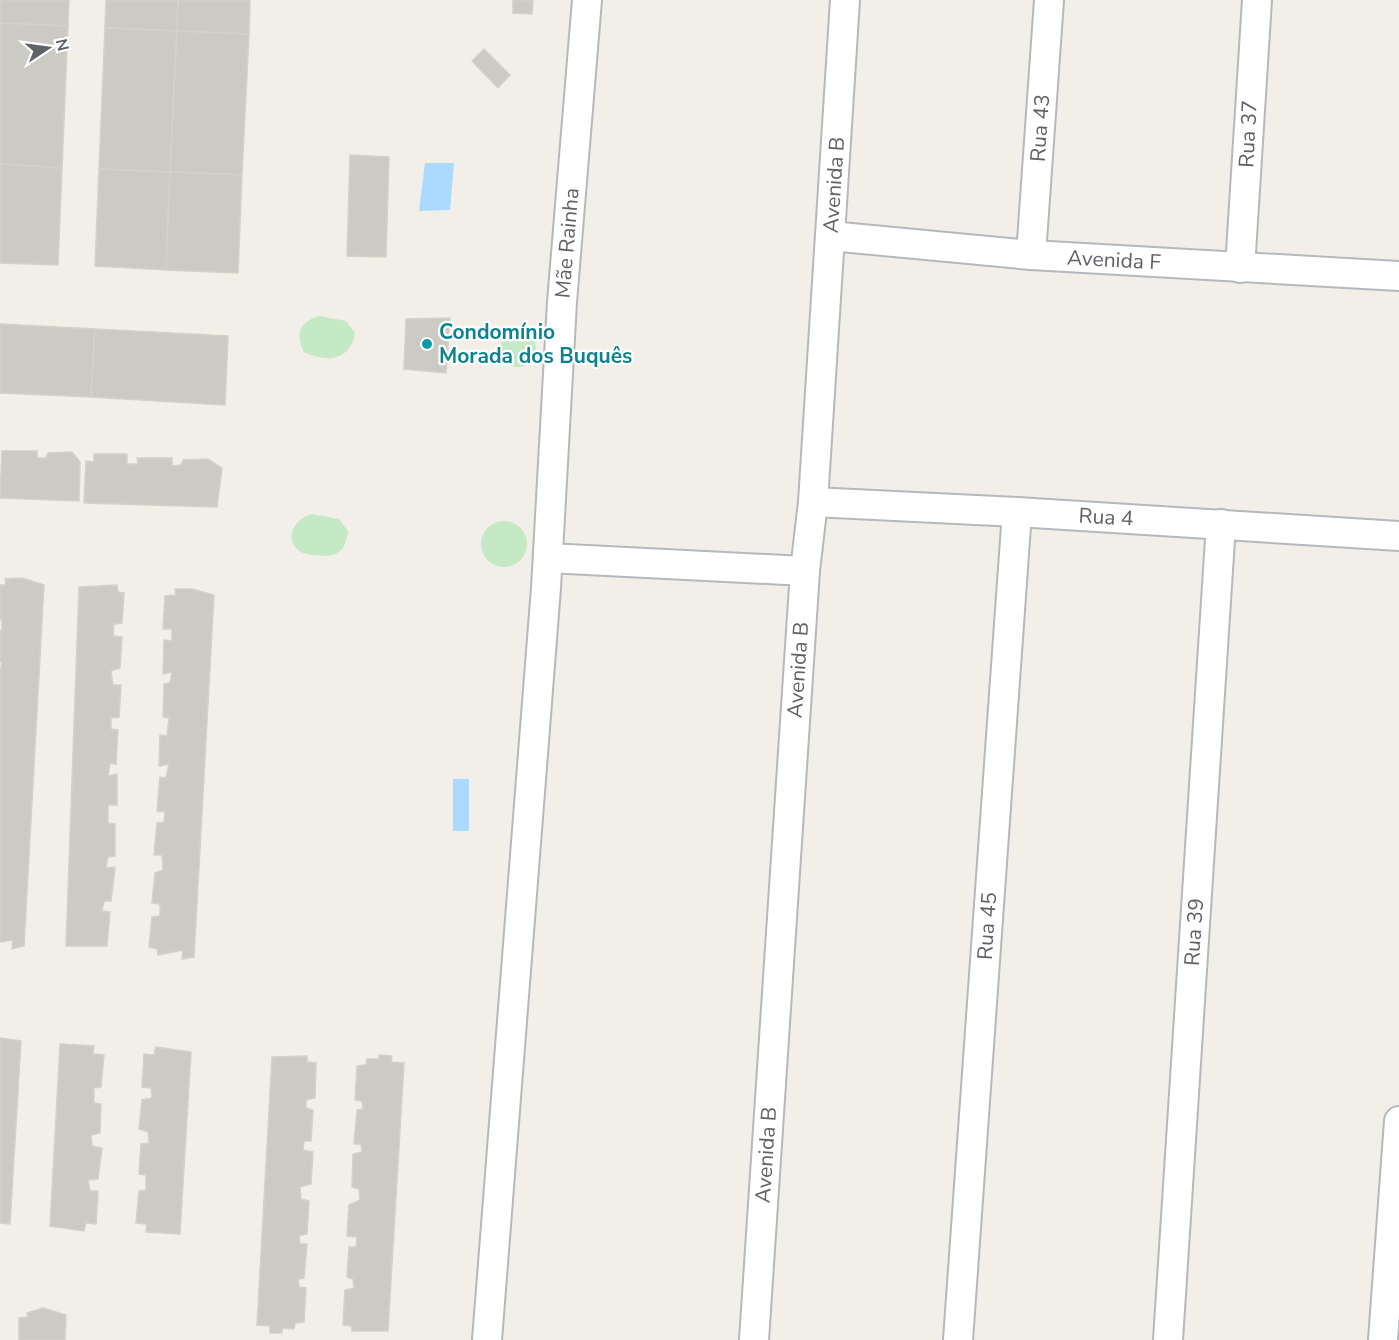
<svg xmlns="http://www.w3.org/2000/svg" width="1399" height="1340" font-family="'Nunito Sans',sans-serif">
<rect width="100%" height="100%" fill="#f1efe8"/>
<g fill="#c5e8c5">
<path d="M319,316l27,5 9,12c-5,28 -28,30 -51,19 -9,-18 -5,-30 15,-36z"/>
<circle cx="518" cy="349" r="18"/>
<path d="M312,514l27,5 9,12c-2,21 -12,27 -32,24 -6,0 -13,-1 -18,-5 -15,-14 -1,-32 14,-36z"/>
<circle cx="504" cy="544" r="23"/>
</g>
<g fill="#aadaff">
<polygon points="425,163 454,163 450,210 419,211"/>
<rect x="453" y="779" width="16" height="52"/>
</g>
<g fill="#cccac5" stroke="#d6d1c6" stroke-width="1.5">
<polygon points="0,0 69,0 68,26 0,23"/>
<polygon points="106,0 178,0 177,31 105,28"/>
<polygon points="178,0 250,0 249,34 177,31"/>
<polygon points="513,0 533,0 532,14 513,13"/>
<polygon points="0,23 68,26 62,168 0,164"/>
<polygon points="105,28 177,31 170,172 99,169"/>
<polygon points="177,31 249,34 242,175 170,172"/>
<polygon points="484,49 510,75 498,88 472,61"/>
<polygon points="350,155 389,157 386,257 347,256"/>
<polygon points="0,164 62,168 58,265 0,263"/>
<polygon points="99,169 170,172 166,270 95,266"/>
<polygon points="170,172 242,175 238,273 166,270"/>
<polygon points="450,318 446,373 404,369 406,319"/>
<polygon points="0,324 95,329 91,397 0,393"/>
<polygon points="95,329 228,336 225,405 91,397"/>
<polygon points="2,451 37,451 37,458 46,458 48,453 72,452 80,462 79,501 0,498"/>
<polygon points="94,454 127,454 127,464 138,464 137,458 172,458 172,466 181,465 183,460 208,459 222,468 217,507 84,503 86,461 94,462"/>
<polygon points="22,578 44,585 24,946 12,949 13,940 0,942 0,673 2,662 0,662 0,630 2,631 2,619 0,619 0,585 6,585 5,579"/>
<polygon points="117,585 118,592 124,593 122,623 114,624 113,636 122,637 120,668 111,671 113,685 121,685 119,717 111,718 111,729 118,730 116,764 110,763 108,776 117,774 117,805 108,805 108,823 115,824 115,856 108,857 106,868 115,867 111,901 104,901 102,911 110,912 107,946 66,946 79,587"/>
<polygon points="175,589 192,589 214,595 194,957 182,959 183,950 158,955 157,949 149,947 152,917 160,916 160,904 152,903 155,873 163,870 162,855 154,855 157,823 164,822 165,812 157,811 160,777 166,778 169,764 159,766 160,735 167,736 169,718 163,717 164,684 170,683 172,672 163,674 164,640 172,641 172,629 163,629 165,596 176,595"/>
<polygon points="0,1038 21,1041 10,1224 0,1223"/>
<polygon points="60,1044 94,1046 93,1054 104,1055 101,1087 94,1088 94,1103 101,1104 100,1133 91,1135 92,1146 102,1148 98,1179 88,1180 90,1191 98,1191 96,1224 86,1223 84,1231 50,1226"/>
<polygon points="156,1047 191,1052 180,1234 146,1232 147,1224 136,1223 139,1191 146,1190 146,1175 139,1174 141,1144 149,1143 148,1132 139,1129 142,1100 152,1098 151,1088 142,1087 144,1054 154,1055"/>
<polygon points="379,1055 392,1056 391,1062 404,1063 388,1331 352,1331 352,1326 343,1325 345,1290 354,1288 353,1279 347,1277 349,1247 356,1247 357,1237 347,1236 349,1205 360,1200 359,1189 352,1187 353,1154 362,1152 361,1144 354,1144 357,1110 363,1109 362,1101 355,1100 357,1066 366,1065 367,1059 379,1059"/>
<polygon points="307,1056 307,1062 316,1063 315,1098 306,1100 306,1108 313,1110 311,1141 304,1141 303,1150 313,1152 311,1184 300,1187 301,1199 309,1201 307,1234 299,1236 300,1244 307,1244 304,1278 298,1279 299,1287 306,1288 304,1322 295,1323 294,1329 282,1328 282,1333 270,1333 270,1326 257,1325 272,1057"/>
<polygon points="43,1308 66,1315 65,1340 19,1340 19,1318 28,1317 27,1313"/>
</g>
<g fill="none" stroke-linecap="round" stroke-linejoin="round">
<g stroke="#b5b8bc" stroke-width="32">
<g id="minor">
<polyline points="830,236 1031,255 1399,276"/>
<polyline points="1031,255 1049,0"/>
<polyline points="1240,268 1257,0"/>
<polyline points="813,502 1017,512 1399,536"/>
<polyline points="548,558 805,571"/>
<polyline points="487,1340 546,588 562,302 587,0"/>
<polyline points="754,1340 805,571 813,502 845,0"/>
<polyline points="958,1340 1017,512"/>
<polyline points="1168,1340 1221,524"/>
<polyline points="1383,1340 1399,1121"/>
</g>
</g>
<use href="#minor" stroke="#fff" stroke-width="28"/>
</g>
<circle fill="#0f9aa8" stroke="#fff" stroke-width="2" cx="427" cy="344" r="6"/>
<g text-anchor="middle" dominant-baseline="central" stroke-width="4.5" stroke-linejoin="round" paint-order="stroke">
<g font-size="21" fill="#5f6368" stroke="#fff">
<text transform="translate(1040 128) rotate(-86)">Rua 43</text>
<text transform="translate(1248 134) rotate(-87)">Rua 37</text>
<text transform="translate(834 185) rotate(-86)">Avenida B</text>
<text transform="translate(567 243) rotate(-85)">Mãe Rainha</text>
<text transform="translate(1114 260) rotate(3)">Avenida F</text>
<text transform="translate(1106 517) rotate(3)">Rua 4</text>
<text transform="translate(798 670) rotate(-86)">Avenida B</text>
<text transform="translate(987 926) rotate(-86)">Rua 45</text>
<text transform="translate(1194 932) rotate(-86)">Rua 39</text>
<text transform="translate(766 1155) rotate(-86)">Avenida B</text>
</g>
<g font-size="21" font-weight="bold" fill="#0d838f" stroke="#fff" text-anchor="start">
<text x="439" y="332">Condomínio<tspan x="439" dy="24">Morada dos Buquês</tspan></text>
</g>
</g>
<g transform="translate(48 48) rotate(77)" stroke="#ffffff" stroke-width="4.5" paint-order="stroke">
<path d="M0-4.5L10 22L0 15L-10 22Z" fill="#5f6368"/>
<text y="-9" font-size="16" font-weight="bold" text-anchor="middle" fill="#5f6368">N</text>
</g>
</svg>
